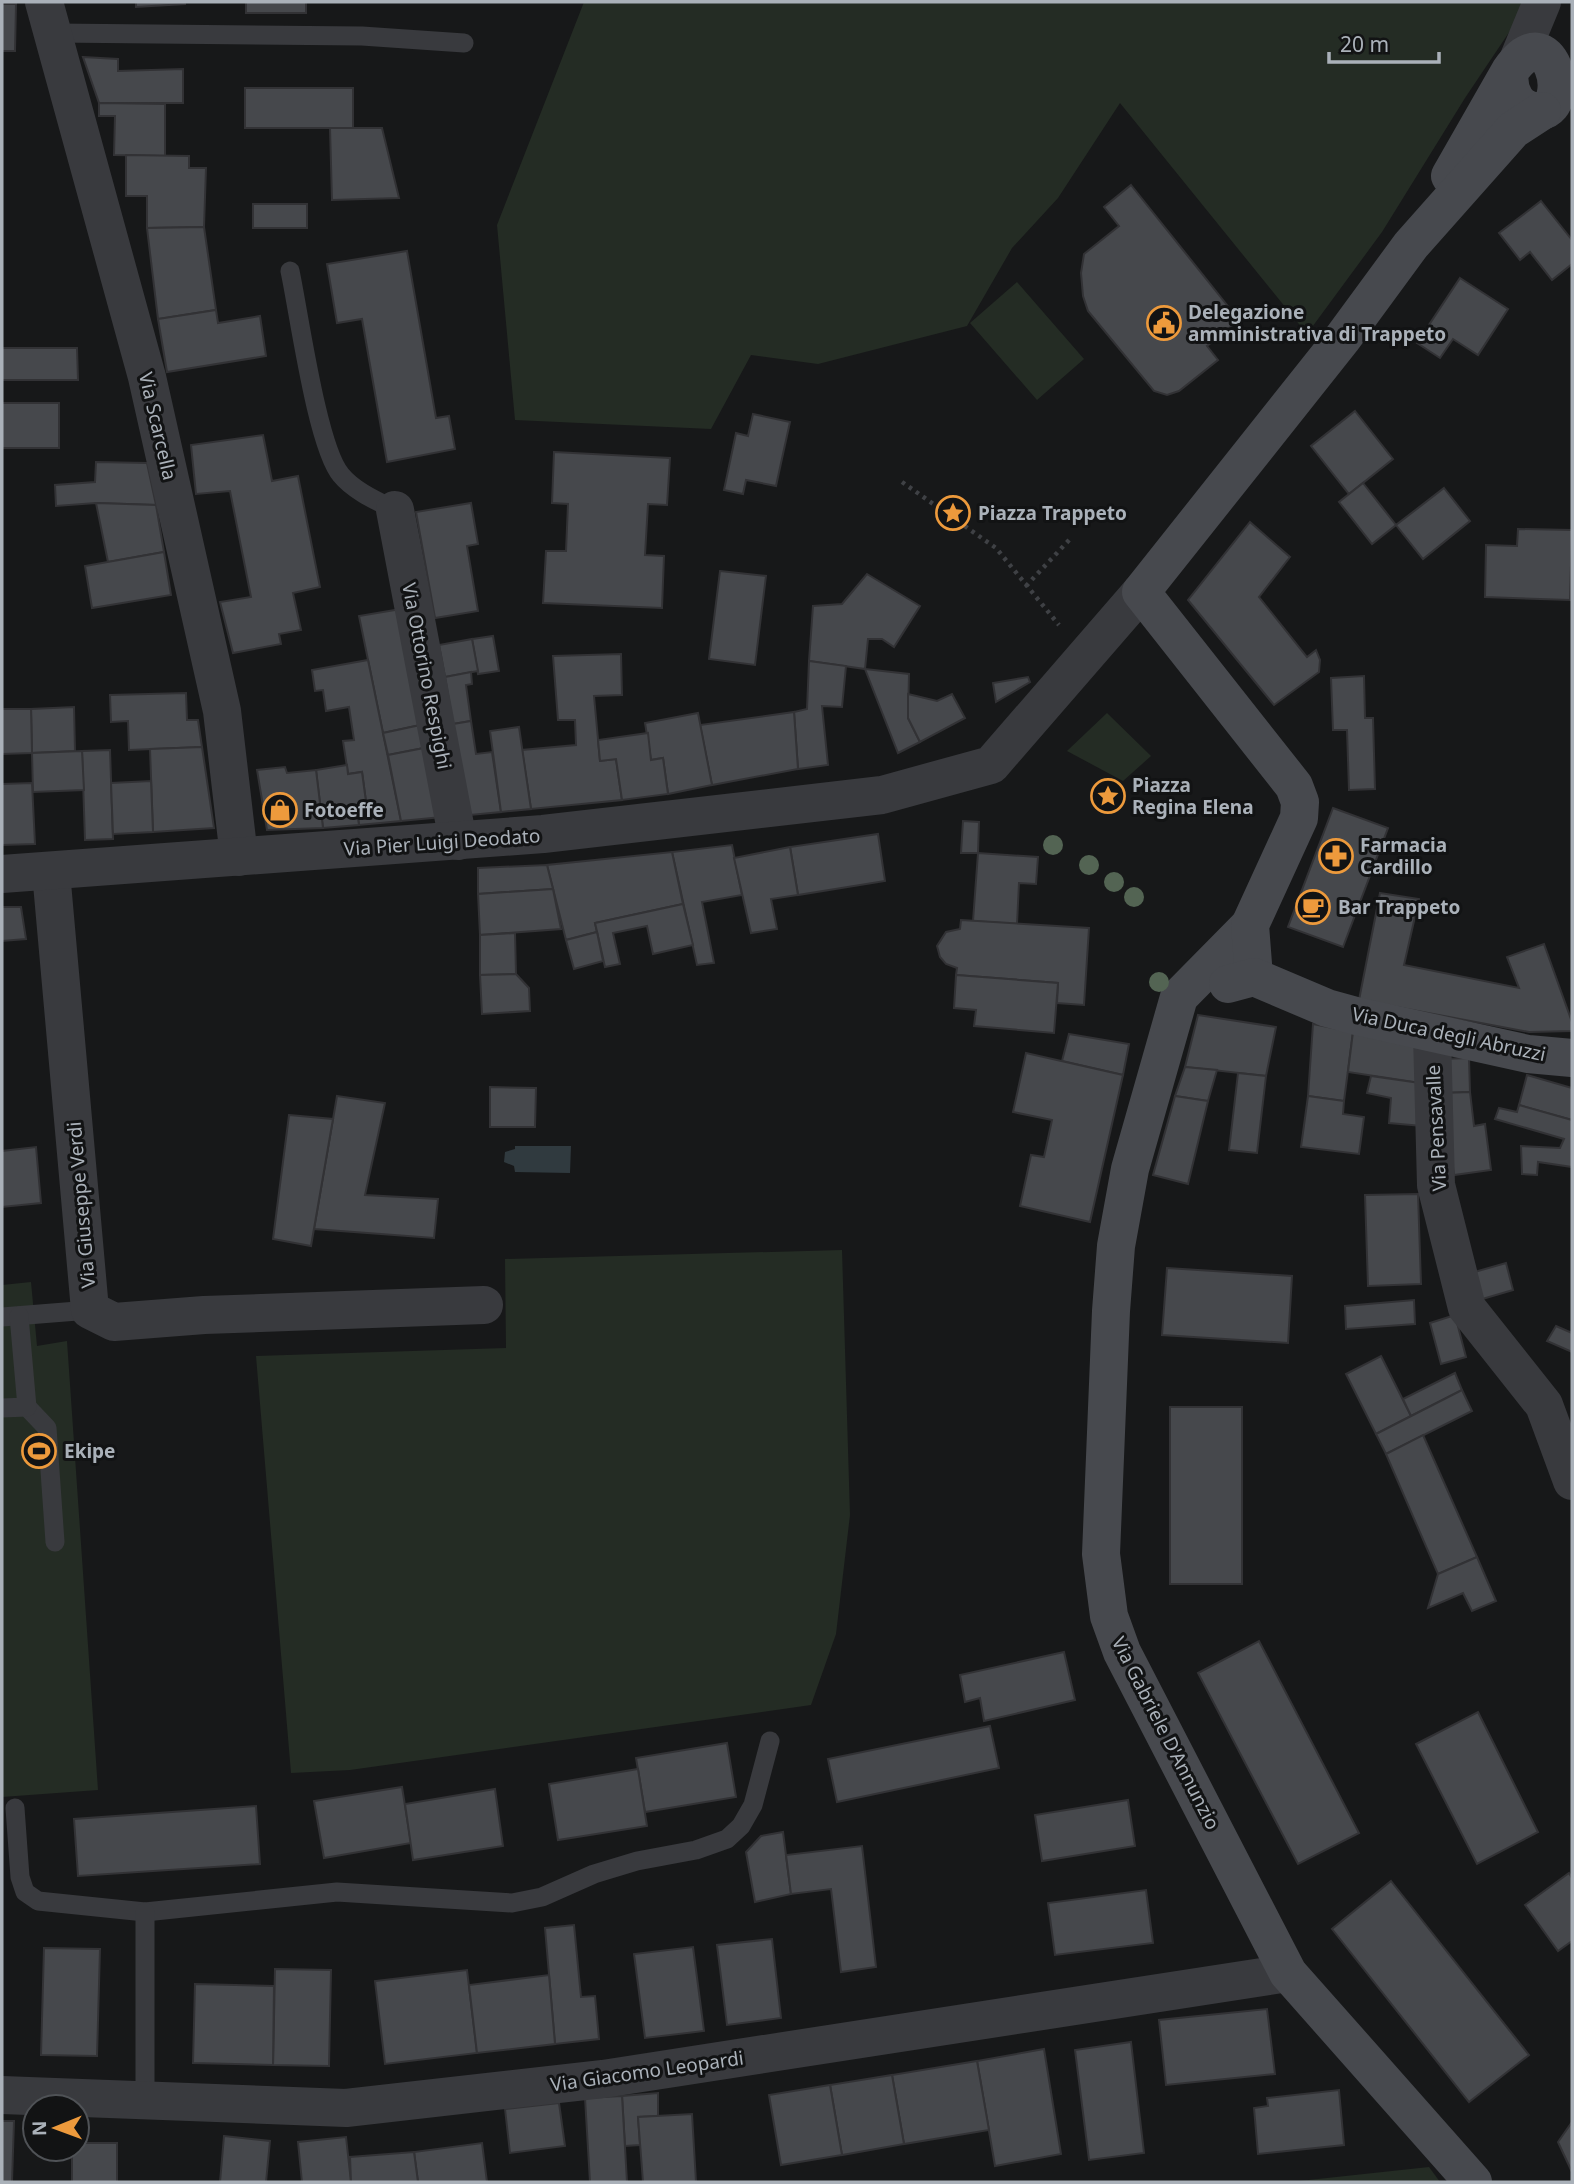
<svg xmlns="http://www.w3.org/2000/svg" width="1574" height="2184" font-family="'Noto Sans',sans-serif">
<rect width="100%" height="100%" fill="#171819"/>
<g fill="#242c24">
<polygon points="584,2 1525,2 1518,19 1465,98 1382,232 1307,334 1120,103 1058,198 1012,248 967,326 818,364 751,355 711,429 515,420 497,225"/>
<polygon points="1017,282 1084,359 1037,400 970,323"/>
<polygon points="1107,713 1151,756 1123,781 1067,751"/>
<polygon points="842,1250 850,1515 836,1634 811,1705 350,1770 291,1773 256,1356 506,1348 505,1259"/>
<polygon points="31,1282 37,1346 67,1341 98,1790 2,1797 2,1285"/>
<polygon points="1429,2167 1440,2182 1290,2182"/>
</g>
<polygon fill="#303a3f" points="515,1146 571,1146 570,1173 515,1172 514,1166 504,1162 505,1152 515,1149"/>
<g fill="#46484c" stroke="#323235" stroke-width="2">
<polygon points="136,2 185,2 185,4 136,7"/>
<rect x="246" y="2" width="60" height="11"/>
<polygon points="2,4 16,4 15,51 2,51"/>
<polygon points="83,57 118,59 118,71 183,69 183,103 99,103"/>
<rect x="245" y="88" width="108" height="40"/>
<polygon points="99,103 165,104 165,156 114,155 115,116 99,116"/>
<polygon points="330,128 382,128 399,198 332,200"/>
<polygon points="126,155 189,156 189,168 206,168 204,227 147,228 147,196 126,196"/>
<polygon points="1131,185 1239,320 1207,346 1218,360 1179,391 1167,395 1154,391 1088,311 1083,296 1081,273 1084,254 1119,226 1104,207"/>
<polygon points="1541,201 1572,240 1572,264 1552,280 1530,252 1520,260 1499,233"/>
<rect x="253" y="204" width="54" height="24"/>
<polygon points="204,227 216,310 158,319 147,228"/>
<polygon points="407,251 436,418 449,416 455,449 387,462 362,319 337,323 327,264"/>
<polygon points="1460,278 1508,309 1478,355 1453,339 1440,358 1417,343"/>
<polygon points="216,310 218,323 260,316 266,356 167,372 158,319"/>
<polygon points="2,348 77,348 78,380 2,380"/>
<rect x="2" y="403" width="57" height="45"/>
<polygon points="1355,411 1393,459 1349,494 1311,446"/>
<polygon points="753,414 790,422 776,486 746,480 743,494 724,490 736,433 748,436"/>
<polygon points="263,435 272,481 298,476 320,587 293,593 301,630 279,634 281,644 233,653 220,602 251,597 230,491 196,494 191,445"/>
<polygon points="554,452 670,458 667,505 648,504 645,555 664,556 662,608 543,603 546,551 566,551 568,504 552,503"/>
<polygon points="96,462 147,463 156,505 96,503 56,506 55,485 95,482"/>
<polygon points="1363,483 1396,525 1372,544 1339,502"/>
<polygon points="1444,488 1470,521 1423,559 1396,525"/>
<polygon points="96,503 156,505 164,552 108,562"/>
<polygon points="471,503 478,544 467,546 478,611 435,618 416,512"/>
<polygon points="1250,522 1290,557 1259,597 1307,657 1316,650 1320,660 1319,672 1274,705 1188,600"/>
<polygon points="1518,529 1572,530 1570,600 1485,597 1486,545 1517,546"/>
<polygon points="164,552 171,595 92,608 85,566"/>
<polygon points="720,571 766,576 755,665 709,659"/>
<polygon points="867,574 920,606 894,647 882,639 868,639 865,669 809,661 813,606 842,604"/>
<polygon points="407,608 425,724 383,733 359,616"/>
<polygon points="493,636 499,671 478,674 472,639"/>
<polygon points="472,639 478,671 445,677 439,645"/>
<polygon points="621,654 622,695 594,696 600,761 616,759 622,800 531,809 522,750 576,745 575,720 558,720 553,656"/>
<polygon points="368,660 401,821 359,825 357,811 367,809 362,772 348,774 343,741 354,740 349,707 326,711 323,690 315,691 312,670"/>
<polygon points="809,661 846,666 842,707 822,706 828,765 798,769 794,712 807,709"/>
<polygon points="865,669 909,674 908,718 920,742 898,753"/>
<polygon points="471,672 472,684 466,685 471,721 453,724 445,677"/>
<polygon points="1364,676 1365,718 1373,718 1375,789 1349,790 1347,730 1333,730 1331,678"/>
<polygon points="1028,677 1030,682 996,702 993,683"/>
<polygon points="186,693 187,720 198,720 202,747 129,750 128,721 111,722 110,695"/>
<polygon points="908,694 937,701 952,694 965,718 920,742 908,718"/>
<polygon points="74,707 75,751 32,753 31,709"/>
<polygon points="2,709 31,709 32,753 2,754"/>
<polygon points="794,712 798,769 712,785 700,725"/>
<polygon points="698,713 712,785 668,794 663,758 651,760 645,723"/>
<polygon points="471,721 476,754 492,752 501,812 470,815 453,724"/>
<polygon points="425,724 429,747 388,755 383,733"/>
<polygon points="519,727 531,809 501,812 490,731"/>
<polygon points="648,733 651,760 663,758 668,794 622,800 616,759 600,761 598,740"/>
<polygon points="202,747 214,828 153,832 150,749"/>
<polygon points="429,747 442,817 401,821 388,755"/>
<polygon points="110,750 113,839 85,840 82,751"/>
<polygon points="82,751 84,790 33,792 32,753"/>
<polygon points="347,765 348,774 362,772 367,809 357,811 359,825 323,828 316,770"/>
<polygon points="285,767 287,773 316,770 323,828 267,830 257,770"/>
<polygon points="151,781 153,832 113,834 111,783"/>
<polygon points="32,783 35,844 2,845 2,784"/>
<polygon points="1333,808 1388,828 1343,947 1288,927"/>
<polygon points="963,821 979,822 978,853 961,853"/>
<polygon points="878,834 885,881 798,895 790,847"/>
<polygon points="732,845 742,895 702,902 714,963 697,965 672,852"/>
<polygon points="790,847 798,895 771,899 777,929 751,933 734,858"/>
<polygon points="672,852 683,904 595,923 597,932 566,940 547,865"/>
<polygon points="978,853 1038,857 1036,884 1019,883 1017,924 973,921"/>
<polygon points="547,865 553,889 478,894 478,868"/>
<polygon points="553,889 561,929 480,935 478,894"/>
<polygon points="1380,893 1419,899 1404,965 1519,988 1507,957 1544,944 1572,1022 1572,1031 1529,1032 1359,1000"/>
<polygon points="683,904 693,945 653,954 647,926 613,933 620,964 605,967 595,923"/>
<polygon points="2,907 21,907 26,939 2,941"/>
<polygon points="961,920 1089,928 1084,1005 1057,1003 1058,983 956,975 957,968 946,964 940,957 937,946 946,932 960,929"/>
<polygon points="597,932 603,961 574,969 566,940"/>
<polygon points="515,933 516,974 480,975 480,935"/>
<polygon points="516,974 529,988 530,1011 482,1014 480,975"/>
<polygon points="956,975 1058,983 1054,1033 974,1026 976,1010 954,1008"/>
<polygon points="1198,1015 1276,1027 1266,1076 1185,1067"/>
<polygon points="1313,1024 1353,1032 1344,1101 1308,1096"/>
<polygon points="1353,1032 1421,1047 1420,1083 1348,1072"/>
<polygon points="1069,1034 1129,1044 1123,1075 1062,1061"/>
<polygon points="1026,1053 1123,1075 1090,1222 1020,1206 1031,1155 1044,1157 1052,1120 1013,1112"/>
<polygon points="1469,1058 1470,1092 1443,1093 1441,1059"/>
<polygon points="1185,1067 1217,1070 1208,1101 1175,1096"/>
<polygon points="1238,1073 1266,1076 1257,1153 1229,1150"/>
<polygon points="1527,1075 1572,1088 1572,1120 1519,1105"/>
<polygon points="1371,1076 1420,1083 1422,1126 1389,1123 1391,1098 1367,1093"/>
<polygon points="490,1087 536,1088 535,1127 490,1127"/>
<polygon points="1470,1092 1474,1126 1485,1124 1491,1170 1454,1175 1443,1093"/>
<polygon points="337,1096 385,1103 365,1195 438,1199 434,1238 314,1229"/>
<polygon points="1175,1096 1208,1101 1188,1184 1153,1175"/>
<polygon points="1308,1096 1344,1101 1343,1114 1364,1117 1359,1154 1301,1147"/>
<polygon points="1519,1105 1572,1120 1572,1167 1538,1162 1537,1175 1522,1174 1521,1146 1560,1148 1564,1139 1495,1119 1499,1108 1517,1112"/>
<polygon points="289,1115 333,1119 311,1246 273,1239"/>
<polygon points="36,1147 41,1203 2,1207 2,1151"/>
<polygon points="1418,1194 1421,1284 1368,1286 1365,1195"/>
<polygon points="1506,1263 1513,1290 1479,1300 1471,1273"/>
<polygon points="1167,1268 1292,1276 1288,1343 1162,1335"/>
<polygon points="1414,1300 1415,1324 1346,1329 1345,1306"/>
<polygon points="1455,1315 1466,1357 1441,1364 1430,1323"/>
<polygon points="1556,1326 1572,1333 1572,1352 1547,1341"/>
<polygon points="1381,1356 1411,1416 1376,1434 1346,1374"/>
<polygon points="1455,1373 1462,1390 1411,1416 1403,1399"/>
<polygon points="1462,1390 1472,1411 1386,1454 1376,1434"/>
<rect x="1170" y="1407" width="72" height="177"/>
<polygon points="1423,1435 1477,1557 1438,1574 1386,1454"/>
<polygon points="1477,1557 1496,1601 1472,1611 1463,1593 1428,1608 1438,1574"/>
<polygon points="1259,1641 1359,1833 1298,1864 1198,1673"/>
<polygon points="1064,1652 1075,1700 984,1721 980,1698 965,1702 960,1675"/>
<polygon points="1478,1712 1538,1832 1477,1864 1416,1744"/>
<polygon points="990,1726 999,1768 837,1802 828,1759"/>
<polygon points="727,1743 736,1797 645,1812 636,1758"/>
<polygon points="638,1769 647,1826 558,1840 549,1784"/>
<polygon points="402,1787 411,1843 324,1858 314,1801"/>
<polygon points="495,1789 503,1846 413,1860 405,1804"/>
<polygon points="1128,1800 1135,1846 1042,1861 1035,1815"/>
<polygon points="256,1806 260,1864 78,1876 74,1819"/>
<polygon points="783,1832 791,1894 755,1902 746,1852 761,1836"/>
<polygon points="862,1846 876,1967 841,1972 831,1889 791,1894 786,1855"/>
<polygon points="1569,1873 1572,1878 1572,1941 1558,1951 1525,1905"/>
<polygon points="1391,1881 1529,2055 1469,2102 1332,1929"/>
<polygon points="1146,1890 1153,1943 1055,1955 1048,1903"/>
<polygon points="574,1925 581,1997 595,1996 599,2039 555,2044 545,1928"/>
<polygon points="772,1939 781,2018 727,2025 717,1945"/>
<polygon points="693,1947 704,2031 645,2038 634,1954"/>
<polygon points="44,1948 100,1949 97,2056 41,2055"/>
<polygon points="275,1969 331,1970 329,2066 273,2065"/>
<polygon points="467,1970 477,2053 385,2064 375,1981"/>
<polygon points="549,1975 555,2044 477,2053 469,1985"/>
<polygon points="195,1984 274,1986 273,2065 193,2063"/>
<polygon points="1267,2009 1275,2074 1166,2085 1159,2020"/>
<polygon points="1131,2042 1144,2153 1089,2160 1075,2050"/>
<polygon points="1044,2049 1061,2154 995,2166 977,2061"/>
<polygon points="977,2061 989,2130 904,2144 892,2075"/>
<polygon points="892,2075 904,2144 842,2155 830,2085"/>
<polygon points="830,2085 842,2155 781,2165 769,2095"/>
<polygon points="1339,2090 1344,2145 1258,2154 1254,2108 1268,2106 1267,2098"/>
<polygon points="658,2093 658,2116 638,2117 640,2145 625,2146 622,2096"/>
<polygon points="622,2096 627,2182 590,2182 585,2098"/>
<polygon points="559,2103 565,2146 510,2153 505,2109"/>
<polygon points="692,2114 696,2182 643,2182 638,2117"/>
<polygon points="2,2121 14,2121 12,2182 2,2182"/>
<polygon points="1572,2122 1572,2172 1558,2142"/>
<polygon points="224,2136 270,2141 266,2182 220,2182"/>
<polygon points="346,2137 351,2182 302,2182 298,2142"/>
<polygon points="77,2143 117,2143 117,2182 72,2182 72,2149 77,2149"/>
<polygon points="482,2143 487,2182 418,2182 414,2152"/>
<polygon points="414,2152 418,2182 351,2182 350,2157"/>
</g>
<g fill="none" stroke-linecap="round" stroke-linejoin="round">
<g stroke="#3f4145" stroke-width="4.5" stroke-dasharray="3.5 5" stroke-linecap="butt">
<polyline points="902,482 996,548 1059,625"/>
<polyline points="1026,586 1071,538"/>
</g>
<g stroke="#393a3e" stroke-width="19">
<polyline points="54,33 362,36 464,43"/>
<path d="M290,271c9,42 27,176 51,204 13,16 36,26 54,35"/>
<polyline points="2,1317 90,1310"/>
<polyline points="27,1407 47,1428 55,1542"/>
<polyline points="2,1408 27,1407 19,1316"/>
<polyline points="15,1808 20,1877 25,1892 38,1901 145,1912 337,1892 512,1903 542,1897 594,1874 637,1861 696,1850 727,1839 741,1826 753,1805 770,1741"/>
<polyline points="145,1912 145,2100"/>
</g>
<g stroke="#393a3e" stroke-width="38">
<polyline points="44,2 147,377 222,711 239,857"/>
<polyline points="1518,60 1542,2"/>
<polyline points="395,510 458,841"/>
<polyline points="51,872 90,1310 114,1322 204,1315 484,1305"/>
<polyline points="1432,1034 1436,1185 1467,1308 1544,1405 1572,1481"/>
<polyline points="2,2095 346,2108 603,2079 1288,1973"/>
</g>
<polyline stroke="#393a3e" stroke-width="38" points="2,874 543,834 882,795 991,765 1141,592"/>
<g stroke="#47494e" stroke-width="38">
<path d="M1450,176l60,-105c40,-59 64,35 31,40 -24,2 -34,-20 -31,-40"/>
<polyline points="1250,925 1179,997 1130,1169 1116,1246 1111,1311 1101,1554 1109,1616 1122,1652 1288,1973 1473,2182"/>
<polyline points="1254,977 1250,925 1299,818 1300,802 1294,786 1141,592 1342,339 1411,245 1513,130 1542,111"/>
<polyline points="1228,984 1254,977 1327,1008 1356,1016 1528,1054 1572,1058"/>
</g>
</g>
<g fill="#536453">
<circle cx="1053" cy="845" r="10"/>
<circle cx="1089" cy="865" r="10"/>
<circle cx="1114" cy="882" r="10"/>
<circle cx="1134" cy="897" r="10"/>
<circle cx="1159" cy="982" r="10"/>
</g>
<defs>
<g id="civic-ring" transform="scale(1.75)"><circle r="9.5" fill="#121314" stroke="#ed9a3c" stroke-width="1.5"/><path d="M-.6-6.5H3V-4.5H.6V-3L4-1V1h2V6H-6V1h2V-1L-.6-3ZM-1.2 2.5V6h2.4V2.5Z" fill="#ed9a3c"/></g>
<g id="sight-ring" transform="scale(1.75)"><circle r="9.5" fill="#121314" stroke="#ed9a3c" stroke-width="1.5"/><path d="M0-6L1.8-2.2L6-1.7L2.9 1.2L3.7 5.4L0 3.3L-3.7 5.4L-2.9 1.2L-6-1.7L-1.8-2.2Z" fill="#ed9a3c"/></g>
<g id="shop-ring" transform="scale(1.75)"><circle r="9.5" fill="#121314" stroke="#ed9a3c" stroke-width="1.5"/><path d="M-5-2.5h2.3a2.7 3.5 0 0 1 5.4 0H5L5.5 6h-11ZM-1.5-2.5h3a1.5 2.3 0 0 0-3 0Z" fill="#ed9a3c"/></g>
<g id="pharmacy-ring" transform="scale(1.75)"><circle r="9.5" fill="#121314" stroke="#ed9a3c" stroke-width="1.5"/><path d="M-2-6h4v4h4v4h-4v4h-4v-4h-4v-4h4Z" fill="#ed9a3c"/></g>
<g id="cafe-ring" transform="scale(1.75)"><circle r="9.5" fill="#121314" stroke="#ed9a3c" stroke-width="1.5"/><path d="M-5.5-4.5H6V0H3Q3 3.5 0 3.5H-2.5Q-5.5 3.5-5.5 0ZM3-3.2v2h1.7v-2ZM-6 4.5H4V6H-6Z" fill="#ed9a3c"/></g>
<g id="stadium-ring" transform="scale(1.75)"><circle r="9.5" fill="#121314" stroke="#ed9a3c" stroke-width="1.5"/><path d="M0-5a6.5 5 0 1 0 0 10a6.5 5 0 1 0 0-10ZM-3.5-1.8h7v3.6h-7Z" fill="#ed9a3c"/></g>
</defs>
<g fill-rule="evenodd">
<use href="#civic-ring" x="1164" y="323"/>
<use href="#sight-ring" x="953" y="513"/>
<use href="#sight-ring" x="1108" y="796"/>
<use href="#shop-ring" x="280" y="810"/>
<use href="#pharmacy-ring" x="1336" y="856"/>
<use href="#cafe-ring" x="1313" y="907"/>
<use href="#stadium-ring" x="39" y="1451"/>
</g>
<g text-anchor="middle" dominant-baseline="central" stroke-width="6" stroke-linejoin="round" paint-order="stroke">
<g font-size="19" font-weight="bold" fill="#aab1b9" stroke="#121314" text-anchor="start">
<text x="1188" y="312">Delegazione<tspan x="1188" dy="22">amministrativa di Trappeto</tspan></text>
<text x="978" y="513">Piazza Trappeto</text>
<text x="1132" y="785">Piazza<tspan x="1132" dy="22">Regina Elena</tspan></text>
<text x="304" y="810">Fotoeffe</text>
<text x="1360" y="845">Farmacia<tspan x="1360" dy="22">Cardillo</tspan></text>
<text x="1338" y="907">Bar Trappeto</text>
<text x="64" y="1451">Ekipe</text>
</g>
<g font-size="19" fill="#aab1b9" stroke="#121314">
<text transform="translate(158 426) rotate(77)">Via Scarcella</text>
<text transform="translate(427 676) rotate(79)">Via Ottorino Respighi</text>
<text transform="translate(442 842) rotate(-4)">Via Pier Luigi Deodato</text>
<text transform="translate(1449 1034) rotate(12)">Via Duca degli Abruzzi</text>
<text transform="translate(1436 1128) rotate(-93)">Via Pensavalle</text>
<text transform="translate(81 1205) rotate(-95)">Via Giuseppe Verdi</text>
<text transform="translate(1166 1733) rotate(63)">Via Gabriele D'Annunzio</text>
<text transform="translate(647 2071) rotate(-8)">Via Giacomo Leopardi</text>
</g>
</g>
<rect width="1574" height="2184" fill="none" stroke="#aab1b9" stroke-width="7"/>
<g transform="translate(56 2128) rotate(269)"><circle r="33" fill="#121314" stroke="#4f5256" stroke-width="2"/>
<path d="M0-5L12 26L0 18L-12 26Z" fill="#ed9a3c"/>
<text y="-10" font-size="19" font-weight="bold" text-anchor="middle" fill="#aab1b9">N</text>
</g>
<path d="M1329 52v10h110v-10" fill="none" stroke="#aab1b9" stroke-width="3.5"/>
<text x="1340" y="52" font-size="21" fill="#aab1b9" stroke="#121314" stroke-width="5" paint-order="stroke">20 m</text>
</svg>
